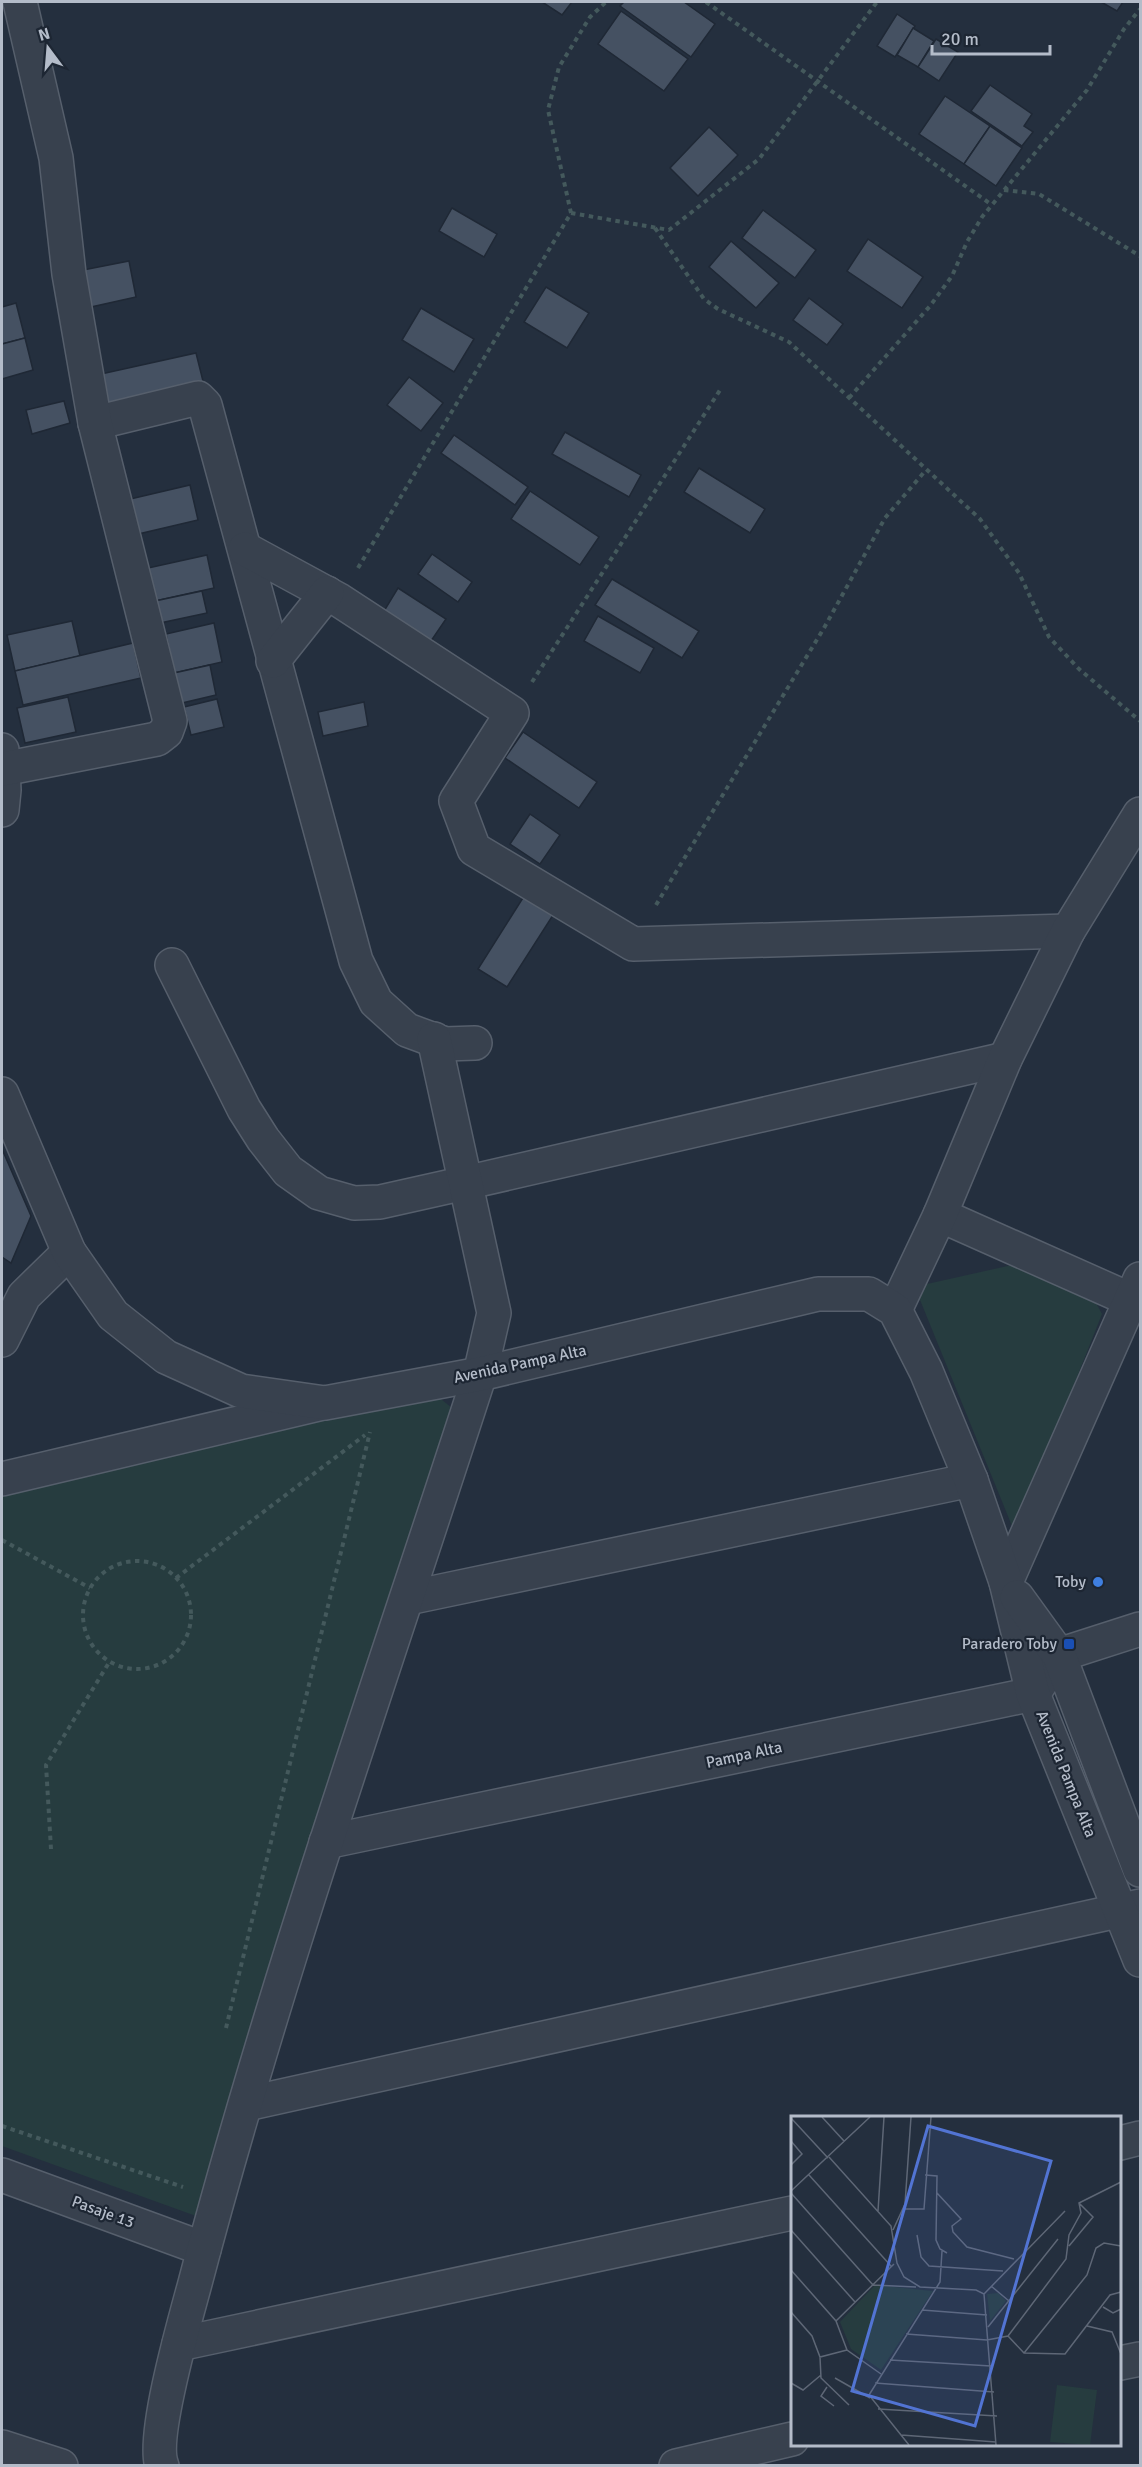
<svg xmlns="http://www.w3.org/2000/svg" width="1142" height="2467" font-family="Signika,sans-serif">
<rect width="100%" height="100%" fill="#242f3e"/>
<g fill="#263c3f">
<polygon points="1012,1265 1095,1301 1102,1314 1021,1518 1012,1526 918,1295 927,1284"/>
<polygon points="436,1395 452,1408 196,2216 2,2146 2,1487"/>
</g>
<g fill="#455162" stroke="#1f2835" stroke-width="1.5">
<polygon points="542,2 572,2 562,15"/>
<polygon points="624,2 684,2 715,24 691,57 620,6"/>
<polygon points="1101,2 1123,2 1117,11"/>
<polygon points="621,11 688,59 664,91 598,44"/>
<polygon points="897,14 915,26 895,57 877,46"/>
<polygon points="913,28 934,41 918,67 897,55"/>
<polygon points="936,39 958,52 939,81 918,67"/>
<polygon points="990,85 1032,114 1024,126 1033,132 1022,146 971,111"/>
<polygon points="945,96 990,126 964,164 919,134"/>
<polygon points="990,126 1022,148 996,186 964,164"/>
<polygon points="709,127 738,155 698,196 670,168"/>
<polygon points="452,208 497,234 484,257 439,231"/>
<polygon points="763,210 816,250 795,278 742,238"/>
<polygon points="868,239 923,277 902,308 847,271"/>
<polygon points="731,241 779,283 756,308 709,267"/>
<polygon points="129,261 136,297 91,307 83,270"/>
<polygon points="546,287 589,313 567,348 524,322"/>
<polygon points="809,298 843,324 827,345 793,320"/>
<polygon points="16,303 25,338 2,344 2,307"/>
<polygon points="421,308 474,339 454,372 402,340"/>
<polygon points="25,338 33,370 2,379 2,344"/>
<polygon points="196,353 205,389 109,411 101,374"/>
<polygon points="409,377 443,403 421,431 387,405"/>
<polygon points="64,401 70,423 32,434 26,410"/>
<polygon points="565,432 641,475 629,497 552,454"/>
<polygon points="454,435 528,487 515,505 441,453"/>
<polygon points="699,468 765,509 750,533 684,492"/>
<polygon points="190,485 198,520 134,535 126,500"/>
<polygon points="530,491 599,537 580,565 511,519"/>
<polygon points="432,554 472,582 458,602 418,574"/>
<polygon points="207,555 214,588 155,601 148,568"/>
<polygon points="612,579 699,631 682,658 595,605"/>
<polygon points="398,588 446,619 431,641 384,611"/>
<polygon points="202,591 207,613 160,623 155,601"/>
<polygon points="598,616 654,648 640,673 584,641"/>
<polygon points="72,621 80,656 15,671 7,635"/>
<polygon points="214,623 222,662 174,673 166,634"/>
<polygon points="133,643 141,678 23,705 15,671"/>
<polygon points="210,665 216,695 182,703 174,673"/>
<polygon points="68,697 76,732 25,743 17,708"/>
<polygon points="217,699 224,727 191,735 184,707"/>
<polygon points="364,702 368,726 323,736 318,712"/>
<polygon points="523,732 597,782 579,808 505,758"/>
<polygon points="530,814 560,835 540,864 510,844"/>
<polygon points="526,893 555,912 507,987 478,969"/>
<polygon points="2,1149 31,1216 11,1263 2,1257"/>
</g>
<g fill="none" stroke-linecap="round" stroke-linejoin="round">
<g stroke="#565f6c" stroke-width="36">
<g id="minor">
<polyline points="95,423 198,398 205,405 356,961 376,1002 407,1030 445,1044 475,1043"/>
<polyline points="245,549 339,600 512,713 456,801 474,849 633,944 1068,931"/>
<polyline points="273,661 327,593"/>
<polyline points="2,750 4,790 2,810"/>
<polyline points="3,769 157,739 166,732 170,721 95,423 69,274 56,158 20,2"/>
<polyline points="172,965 244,1109 263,1139 288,1171 319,1193 354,1203 380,1202 465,1183 1005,1059"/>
<polyline points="940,1215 1131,1300"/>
<polyline points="895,1310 940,1215 1005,1059 1068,931 1140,814"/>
<polyline points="2,1340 24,1296 69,1252"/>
<polyline points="2,1479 323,1403"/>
<polyline points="1006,1582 1140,1279"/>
<polyline points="408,1598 971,1480"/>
<polyline points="326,1842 1033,1694 1059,1655 1140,1629"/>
<polyline points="246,2104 1140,1906"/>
<polyline points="1120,2143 1140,2138"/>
<polyline points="2,2175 204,2249"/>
<polyline points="179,2344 792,2213"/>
<polyline points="1120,2363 1140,2359"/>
<polyline points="2,2447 61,2466"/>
<path d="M162,2466c-11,-27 23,-146 32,-179 81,-309 188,-610 286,-913l14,-61 -60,-274"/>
<polyline points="676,2466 792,2439"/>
</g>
</g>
<g stroke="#565f6c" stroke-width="36">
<g id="tertiary">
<polyline points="2,1094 69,1252 113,1315 166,1357 241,1391 325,1403 480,1374 818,1294 869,1294 895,1310 926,1371 971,1480 1006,1582 1033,1694 1140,1960"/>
<polyline points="1017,1597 1059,1655 1140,1870"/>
</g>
</g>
<g stroke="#44595c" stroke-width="4" stroke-dasharray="4.5 4.5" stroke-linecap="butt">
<polyline points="706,2 992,205"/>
<polyline points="1004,190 1039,194 1140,256"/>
<polyline points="571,213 669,230 759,159 877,2"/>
<polyline points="655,228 704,299 718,309 789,342 980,519 1019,573 1049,637 1079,669 1140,721"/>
<polyline points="849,398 930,306 952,276 967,242 982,217 1087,90 1124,29 1140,9"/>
<polyline points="358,568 571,213 548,110 559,67 590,17 606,2"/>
<polyline points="532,682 722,387"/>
<polyline points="656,905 824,628 885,518 926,470"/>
<polyline points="2,1540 90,1588"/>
<circle cx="137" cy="1615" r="54"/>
<polyline points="176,1578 365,1435"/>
<polyline points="51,1849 46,1765 110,1661"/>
<polyline points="226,2028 370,1432"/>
<polyline points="2,2126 183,2187"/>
</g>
<use href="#minor" stroke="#38414e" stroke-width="33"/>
<use href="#tertiary" stroke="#38414e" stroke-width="33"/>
</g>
<circle fill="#3f7fe0" stroke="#1d2633" stroke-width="2" cx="1098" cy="1582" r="6"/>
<rect fill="#1a4fb4" stroke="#1d2633" stroke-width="2" x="1063" y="1638" width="12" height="12" rx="3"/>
<g text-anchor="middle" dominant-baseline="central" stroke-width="4.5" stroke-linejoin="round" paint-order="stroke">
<g font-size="16" fill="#b4bcc9" stroke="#1d2633">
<text transform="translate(520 1364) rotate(-12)">Avenida Pampa Alta</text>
<text transform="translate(744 1755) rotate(-12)">Pampa Alta</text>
<text transform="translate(1066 1774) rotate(68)">Avenida Pampa Alta</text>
<text transform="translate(103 2212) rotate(20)">Pasaje 13</text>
</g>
<g font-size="16" fill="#b4bcc9" stroke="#1d2633" text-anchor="end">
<text x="1086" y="1582">Toby</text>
<text x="1057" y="1644">Paradero Toby</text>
</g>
</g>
<g transform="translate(791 2116)">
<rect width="330" height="330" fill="#242f3e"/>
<path d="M84,169l58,6 -52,79 -30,-21 -11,-27zM207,177l8,8 -16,20 -3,-27zM266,269l40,5 -7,55 -40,-3z" fill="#263c3f"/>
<path fill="none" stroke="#5e6776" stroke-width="1.5" d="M31,1l22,24M0,2l37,40M0,25l11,13 -11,11M38,41l62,69 6,37 7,14 16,10 56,3 8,4 12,151M18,59l82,91M134,59l12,1 -1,64 4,9 7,4M0,75l79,-74M0,77l82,92 43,2M146,77l24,26 -9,7 1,6 14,15 47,12M114,93h19l7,-92M87,95l6,-94M0,114l64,72M102,114l12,-26 6,-87M126,119l4,22 8,9 74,5M278,130l24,-29 -14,-14M0,154l45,51 11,29 34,24M200,170l18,15M193,178l81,-83M312,191l10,6 8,-4M131,194l65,5M0,196l21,24 8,21 27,-7M45,205l58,-57M296,210l25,6 9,22M197,211l70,-88M115,218l81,6 21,-4 58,-77 3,-24 12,-22 -2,-10 42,-21M217,220l16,17 41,1 45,-59 11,-3M233,237l63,-78 9,-27 8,-5 17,3M29,241l1,21 28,27M99,244l101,6M44,262l35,20M0,267l12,7 18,-15M84,267l119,9M36,271l-6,9 13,10M87,293l119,7M110,319l95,7M118,329l-40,-50 71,-113 2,-31"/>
<path fill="#5274d3" fill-opacity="0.15" stroke="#5274d3" stroke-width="3" d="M137,10l123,35 -76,265 -123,-35z"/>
<rect width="330" height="330" fill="none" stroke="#b4bcc9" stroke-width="3"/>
</g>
<rect width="1142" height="2467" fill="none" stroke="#b4bcc9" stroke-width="6"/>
<g transform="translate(48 48) rotate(344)" stroke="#1d2633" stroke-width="4.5" paint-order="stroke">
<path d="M0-4.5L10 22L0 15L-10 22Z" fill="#b4bcc9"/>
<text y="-9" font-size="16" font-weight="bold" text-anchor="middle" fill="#b4bcc9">N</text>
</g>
<path d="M932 45v9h118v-9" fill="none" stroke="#b4bcc9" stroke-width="3"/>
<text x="941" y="45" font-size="18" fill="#b4bcc9" stroke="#1d2633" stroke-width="4.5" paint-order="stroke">20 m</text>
</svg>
